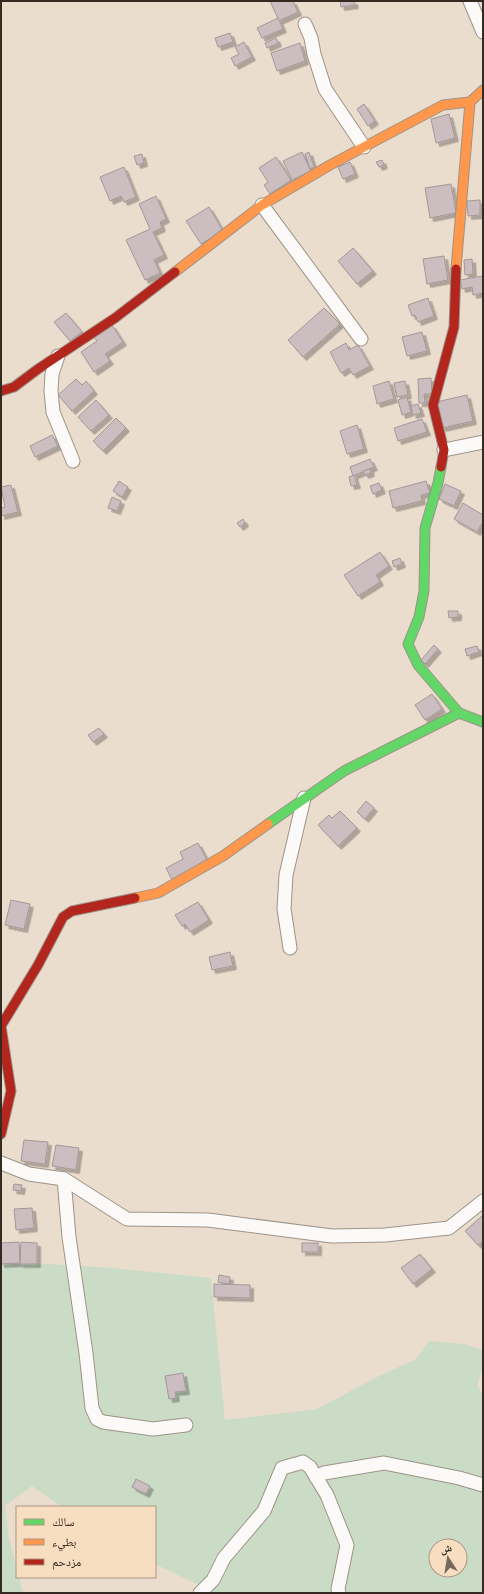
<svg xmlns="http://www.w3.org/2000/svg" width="484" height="1594" font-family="Inter,'Noto Naskh Arabic',sans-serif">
<defs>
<filter id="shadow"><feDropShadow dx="3.5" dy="3.5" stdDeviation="0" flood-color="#0004"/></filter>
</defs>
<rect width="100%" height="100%" fill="#ebddce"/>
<path fill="#cadcc6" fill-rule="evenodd" d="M1,1261l112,7 98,10 14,142 92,-11 60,-32 39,-18 13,-18 35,3 19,6v17l-6,18 6,10v198h-267l-61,-29v-57h-93l-30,-21 -27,20 4,33 8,31v7h2l4,16h-22zM436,1546h24v24h-24z"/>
<g fill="#ccbdc0" stroke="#a39897" filter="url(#shadow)">
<polygon points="270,1 293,1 298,12 279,21"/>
<polygon points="340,1 354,1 355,5 341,7"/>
<polygon points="278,18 283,29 262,38 257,28"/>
<polygon points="230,33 233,42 218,47 215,38"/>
<polygon points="276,38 278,43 267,48 265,43"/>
<polygon points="244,42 252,57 235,66 231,58 239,54 235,47"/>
<polygon points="300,43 305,61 277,71 271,53"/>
<polygon points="364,104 375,121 368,126 357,109"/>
<polygon points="449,114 455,138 436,143 431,119"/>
<polygon points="302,152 311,171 292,180 283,161"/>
<polygon points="309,152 314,167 310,169 305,154"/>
<polygon points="142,154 144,163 137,165 134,156"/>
<polygon points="276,157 291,180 270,194 264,185 268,182 259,168"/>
<polygon points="382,160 384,165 379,167 376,162"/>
<polygon points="350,162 355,174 343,179 338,167"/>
<polygon points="124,167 136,197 124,202 121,196 110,201 100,177"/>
<polygon points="451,184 456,213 430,218 425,188"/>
<polygon points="156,196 166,219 160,222 162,228 153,232 164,255 154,260 160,273 145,280 126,240 150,229 139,204"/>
<polygon points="480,200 480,215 468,216 467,201"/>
<polygon points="209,207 223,231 201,244 186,221"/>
<polygon points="353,248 373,271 357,284 338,261"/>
<polygon points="444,256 448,280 427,284 423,259"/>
<polygon points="472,259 473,274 465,275 464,260"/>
<polygon points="483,276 483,293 473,295 472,287 462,289 460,280"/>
<polygon points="428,298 434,316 418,322 415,315 412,316 408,305"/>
<polygon points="324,308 340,324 303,357 288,340"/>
<polygon points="66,313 82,332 70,341 54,322"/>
<polygon points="112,325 123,342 105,354 110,361 94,372 81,352 97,341 94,337"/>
<polygon points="422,332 427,351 407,356 402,337"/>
<polygon points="346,343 349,350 358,345 370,366 353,375 349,368 341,373 330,352"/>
<polygon points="431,378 432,394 424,394 425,403 419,403 418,379"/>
<polygon points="76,379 82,385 86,381 94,391 72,411 58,395"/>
<polygon points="389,381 394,399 377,404 373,386"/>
<polygon points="405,381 408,395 397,397 394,383"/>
<polygon points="467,395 473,421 442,428 436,402"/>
<polygon points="407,397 411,412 402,415 398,400"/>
<polygon points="96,400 109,415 91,431 78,417"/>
<polygon points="418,404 421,413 413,415 411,406"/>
<polygon points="116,418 126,428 103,451 93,441"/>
<polygon points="422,419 427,432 398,441 394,428"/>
<polygon points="357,425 364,449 347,454 340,431"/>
<polygon points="52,435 58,446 35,457 30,446"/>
<polygon points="370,459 374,467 353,476 350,467"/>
<polygon points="370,469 371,473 365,475 363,471"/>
<polygon points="354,475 357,485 351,486 349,477"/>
<polygon points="119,481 128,487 122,497 113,491"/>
<polygon points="426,481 430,493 421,495 422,501 393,508 389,491"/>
<polygon points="379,483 382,490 373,494 370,486"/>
<polygon points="445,484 461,491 454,506 439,499"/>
<polygon points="11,485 18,512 1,516 1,508 5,507 1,487"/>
<polygon points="112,497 121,501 117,511 108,508"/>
<polygon points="463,503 483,515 483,522 477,532 454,519"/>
<polygon points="243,519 245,523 240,527 237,523"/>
<polygon points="380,552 389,566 376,575 380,582 358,596 344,575"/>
<polygon points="400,558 402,564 394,567 392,561"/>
<polygon points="448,611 458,611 458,617 449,618"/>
<polygon points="434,645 438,649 425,664 421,660"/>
<polygon points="477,646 479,652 467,656 465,649"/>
<polygon points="432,694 442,709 425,720 415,705"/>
<polygon points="99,728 104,734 93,742 88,735"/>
<polygon points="366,801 374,808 365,819 357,812"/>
<polygon points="340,811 357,828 338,846 318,825 329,815 332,818"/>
<polygon points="198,843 208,862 172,880 166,868 183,859 180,852"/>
<polygon points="11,900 30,904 24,929 5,925"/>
<polygon points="198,902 209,920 190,932 185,924 182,926 175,915"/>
<polygon points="230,952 233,966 212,970 209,957"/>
<polygon points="24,1140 48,1142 45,1164 21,1161"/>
<polygon points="56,1145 79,1148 76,1170 52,1166"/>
<polygon points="14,1184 22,1185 21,1191 13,1190"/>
<polygon points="32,1208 34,1228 16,1230 14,1209"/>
<polygon points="483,1215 483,1241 478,1245 465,1231"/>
<polygon points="19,1242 20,1263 1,1264 1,1243"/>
<polygon points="21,1242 37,1243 37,1264 20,1264"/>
<rect x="302" y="1243" width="16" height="9"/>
<polygon points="420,1254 432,1269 413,1284 401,1268"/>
<polygon points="219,1275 230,1277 229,1284 218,1282"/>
<polygon points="214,1284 250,1285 250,1298 214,1297"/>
<polygon points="183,1373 186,1391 175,1392 176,1398 169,1399 165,1376"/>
<polygon points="136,1479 150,1486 146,1494 132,1487"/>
</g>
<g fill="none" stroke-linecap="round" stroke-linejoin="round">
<g stroke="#9d9387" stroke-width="15">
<g id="street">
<polyline points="470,1 483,32"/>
<polyline points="305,24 311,38 314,54 325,89 364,147"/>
<polyline points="262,205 361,339"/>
<polyline points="58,356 52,374 51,391 53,412 73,461"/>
<polyline points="444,450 483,442"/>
<polyline points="290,948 284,909 286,875 304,798"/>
<polyline points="1,1163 29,1174 64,1179 127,1219 208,1220 332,1236 385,1235 449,1228 483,1201"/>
<polyline points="64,1179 69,1237 86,1353 92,1408 97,1419 103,1422 153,1429 186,1425"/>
<polyline points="316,1477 324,1473 384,1463 459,1478 483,1485"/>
<polyline points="200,1593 213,1580 224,1558 264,1511 282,1468 303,1462 310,1467 327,1495 347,1545 338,1589 339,1593"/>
</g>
</g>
<g stroke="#9d9387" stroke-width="11">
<g id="fast">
<polyline points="441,467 438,483 425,528 424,591 419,617 408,644 418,665 459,713 483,722"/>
<polyline points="268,824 344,771 459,713"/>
</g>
</g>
<g stroke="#9d9387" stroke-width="11">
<g id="slow">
<polyline points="456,269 470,102"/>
<polyline points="175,272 262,205 330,165 443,105 470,102 483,90"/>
<polyline points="135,898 158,893 223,856 268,824"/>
</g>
</g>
<g stroke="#9d9387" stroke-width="11">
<g id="jam">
<polyline points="1,391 14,387 38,369 115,318 175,272"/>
<polyline points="441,467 444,450 433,405 454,327 456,269"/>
<polyline points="1,1134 11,1091 1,1026 38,965 63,917 72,911 135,898"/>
</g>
</g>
<use href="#street" stroke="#fcfaf8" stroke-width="13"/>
<use href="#fast" stroke="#63d668" stroke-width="9"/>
<use href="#slow" stroke="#ff974d" stroke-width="9"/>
<use href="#jam" stroke="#b3261e" stroke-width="9"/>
</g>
<rect width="484" height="1594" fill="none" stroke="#342a1f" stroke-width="4"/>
<rect x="16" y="1506" width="140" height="72" fill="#f8dec1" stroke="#aa9680"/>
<rect x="24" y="1519" width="20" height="6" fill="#63d668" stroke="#aa9680"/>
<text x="52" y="1526" font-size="12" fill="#342a1f">سالك</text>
<rect x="24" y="1539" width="20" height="6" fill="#ff974d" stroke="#aa9680"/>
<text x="52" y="1546" font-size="12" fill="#342a1f">بطيء</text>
<rect x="24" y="1559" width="20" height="6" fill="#b3261e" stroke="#aa9680"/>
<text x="52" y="1566" font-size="12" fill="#342a1f">مزدحم</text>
<g transform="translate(448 1558) rotate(348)"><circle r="19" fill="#f8dec1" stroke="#aa9680"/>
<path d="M0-3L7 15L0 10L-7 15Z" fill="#74695c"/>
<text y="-6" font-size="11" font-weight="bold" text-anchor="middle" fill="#342a1f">ش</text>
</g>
</svg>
